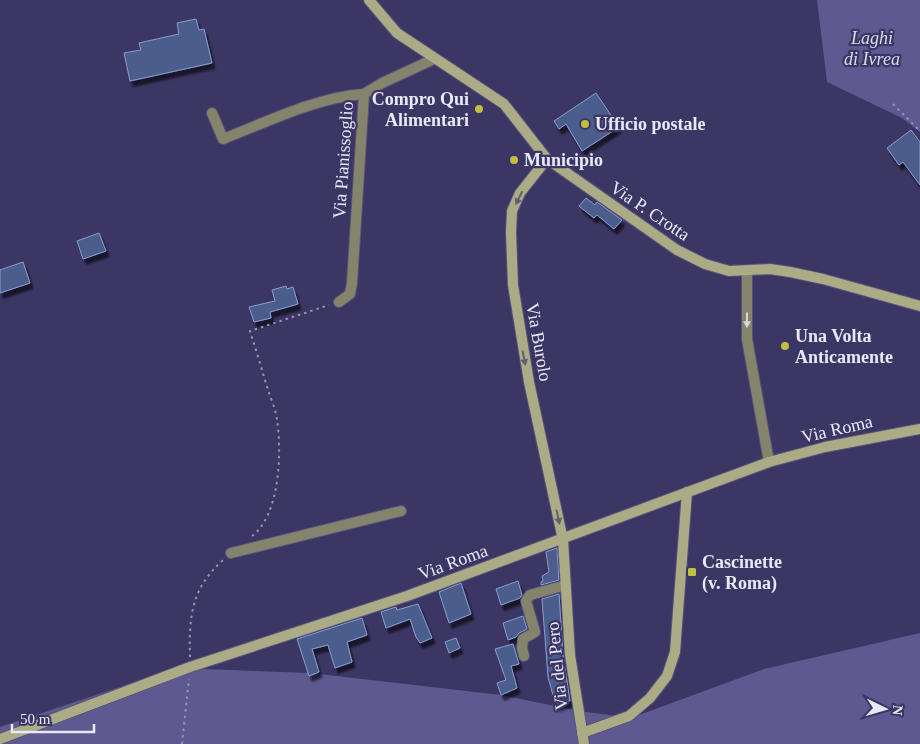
<svg xmlns="http://www.w3.org/2000/svg" width="920" height="744" font-family="Georgia,serif">
<defs>
<filter id="shadow"><feDropShadow dx="3" dy="5.5" stdDeviation="1" flood-color="#0009"/></filter>
</defs>
<rect width="100%" height="100%" fill="#3c3664"/>
<g fill="#5f5991">
<polygon points="817,0 920,0 920,132 902,118 827,82"/>
<polygon points="920,633 920,744 0,744 0,727 177,668 310,673 501,695 580,711 631,718 764,669"/>
</g>
<g fill="#4c5d8c" stroke="#899dd0" filter="url(#shadow)">
<polygon points="196,19 199,30 204,29 212,63 130,81 124,53 141,50 139,43 179,34 177,23"/>
<polygon points="596,93 619,127 582,151 566,124 559,129 554,121"/>
<polygon points="911,130 920,142 920,185 903,162 899,165 887,148"/>
<polygon points="586,198 595,205 597,202 622,220 614,229 597,215 594,218 579,206"/>
<polygon points="99,233 106,251 83,259 77,241"/>
<polygon points="23,262 30,283 0,293 0,270"/>
<polygon points="286,286 287,289 293,287 298,304 270,312 271,318 254,322 249,307 275,301 272,290"/>
<polygon points="557,548 559,580 541,585 541,582 543,581 542,576 549,572 546,552"/>
<polygon points="518,581 522,595 520,598 501,605 496,589"/>
<polygon points="461,583 471,614 449,623 439,592"/>
<polygon points="559,594 563,655 570,701 556,706 548,677 542,599"/>
<polygon points="418,604 432,638 420,643 416,637 410,619 386,628 381,612 396,607 397,610"/>
<polygon points="523,616 527,629 519,633 516,637 508,640 503,623"/>
<polygon points="362,618 367,635 347,642 352,662 335,668 328,645 312,649 319,672 309,676 297,639"/>
<polygon points="456,638 460,648 449,653 445,642"/>
<polygon points="513,644 519,664 511,666 517,688 501,695 497,683 506,680 495,649"/>
</g>
<g fill="none" stroke-linecap="round" stroke-linejoin="round">
<g stroke="#58537c" stroke-width="12">
<g id="street">
<path d="M212,113l11,26c44,-17 94,-42 141,-45"/>
<polyline points="747,271 747,339 769,462"/>
<polyline points="339,302 350,294 352,283 364,94 382,83 434,59"/>
<polyline points="231,553 401,511"/>
<polyline points="524,656 522,648 523,639 535,632 526,601 530,595 566,585"/>
</g>
</g>
<g stroke="#58537c" stroke-width="12">
<g id="secondary">
<polyline points="369,0 397,33 504,104 547,159 677,250 705,264 729,271 770,269 790,272 823,279 920,306"/>
<polyline points="547,159 520,193 512,211 511,232 513,285 529,382 563,540 570,655 584,744"/>
<polyline points="582,733 629,716 650,698 667,676 675,652 687,492"/>
<polyline points="0,739 190,667 407,596 769,462 825,447 920,429"/>
</g>
</g>
<g stroke="#9693b2" stroke-width="2" stroke-dasharray="2.5 4" stroke-linecap="butt">
<polyline points="893,104 920,131"/>
<path d="M252,536c28,-21 30,-84 25,-116 -1,-10 -6,-21 -9,-30 -6,-20 -12,-40 -18,-59l79,-26"/>
<path d="M190,657c-1,-41 1,-68 33,-97"/>
<polyline points="182,744 189,679"/>
</g>
<use href="#street" stroke="#84846c" stroke-width="10"/>
<use href="#secondary" stroke="#abab85" stroke-width="10"/>
</g>
<defs><path id="oneway-solid" d="M-6-.8H1V-3.2L6.5 0L1 3.2V.8H-6Z" transform="scale(1.25)"/></defs>
<g fill="#635f70">
<use href="#oneway-solid" transform="translate(519 198) rotate(117)"/>
<use href="#oneway-solid" transform="translate(524 358) rotate(79)"/>
<use href="#oneway-solid" transform="translate(558 517) rotate(78)"/>
</g>
<use fill="#d6d5de" href="#oneway-solid" transform="translate(747 320) rotate(90)"/>
<g fill="#c1be40" stroke="#3c3664" stroke-width="2">
<circle cx="479" cy="109" r="5"/>
<circle cx="585" cy="124" r="5"/>
<circle cx="514" cy="160" r="5"/>
<circle cx="785" cy="346" r="5"/>
<rect x="687" y="567" width="10" height="10" rx="2.5"/>
</g>
<g text-anchor="middle" dominant-baseline="central" stroke-width="4.5" stroke-linejoin="round" paint-order="stroke">
<g font-size="18" font-style="italic" fill="#dcdbef" stroke="#3c3664">
<text x="872" y="38">Laghi<tspan x="872" dy="21">di Ivrea</tspan></text>
</g>
<g font-size="18" font-weight="bold" fill="#eae9fb" stroke="#3c3664" text-anchor="start">
<text x="469" y="99" text-anchor="end">Compro Qui<tspan x="469" dy="21">Alimentari</tspan></text>
<text x="595" y="124">Ufficio postale</text>
<text x="524" y="160">Municipio</text>
<text x="795" y="336">Una Volta<tspan x="795" dy="21">Anticamente</tspan></text>
<text x="702" y="562">Cascinette<tspan x="702" dy="21">(v. Roma)</tspan></text>
</g>
<g font-size="18" fill="#eae9fb" stroke="#3c3664">
<text transform="translate(343 160) rotate(-86)">Via Pianissoglio</text>
<text transform="translate(650 211) rotate(34)">Via P. Crotta</text>
<text transform="translate(539 342) rotate(80)">Via Burolo</text>
<text transform="translate(837 429) rotate(-13)">Via Roma</text>
<text transform="translate(453 562) rotate(-20)">Via Roma</text>
<text transform="translate(557 666) rotate(-96)">Via del Pero</text>
</g>
</g>
<g transform="translate(885 709) rotate(95)" stroke="#3c3664" stroke-width="4" paint-order="stroke">
<path d="M0-4L9 19L0 12L-9 19Z" fill="#eae9fb"/>
<text y="-8" font-size="14" font-weight="bold" text-anchor="middle" fill="#eae9fb">N</text>
</g>
<path d="M12 724v8h82v-8" fill="none" stroke="#eae9fb" stroke-width="2.5"/>
<text x="20" y="724" font-size="15" fill="#eae9fb" stroke="#3c3664" stroke-width="4" paint-order="stroke">50 m</text>
</svg>
